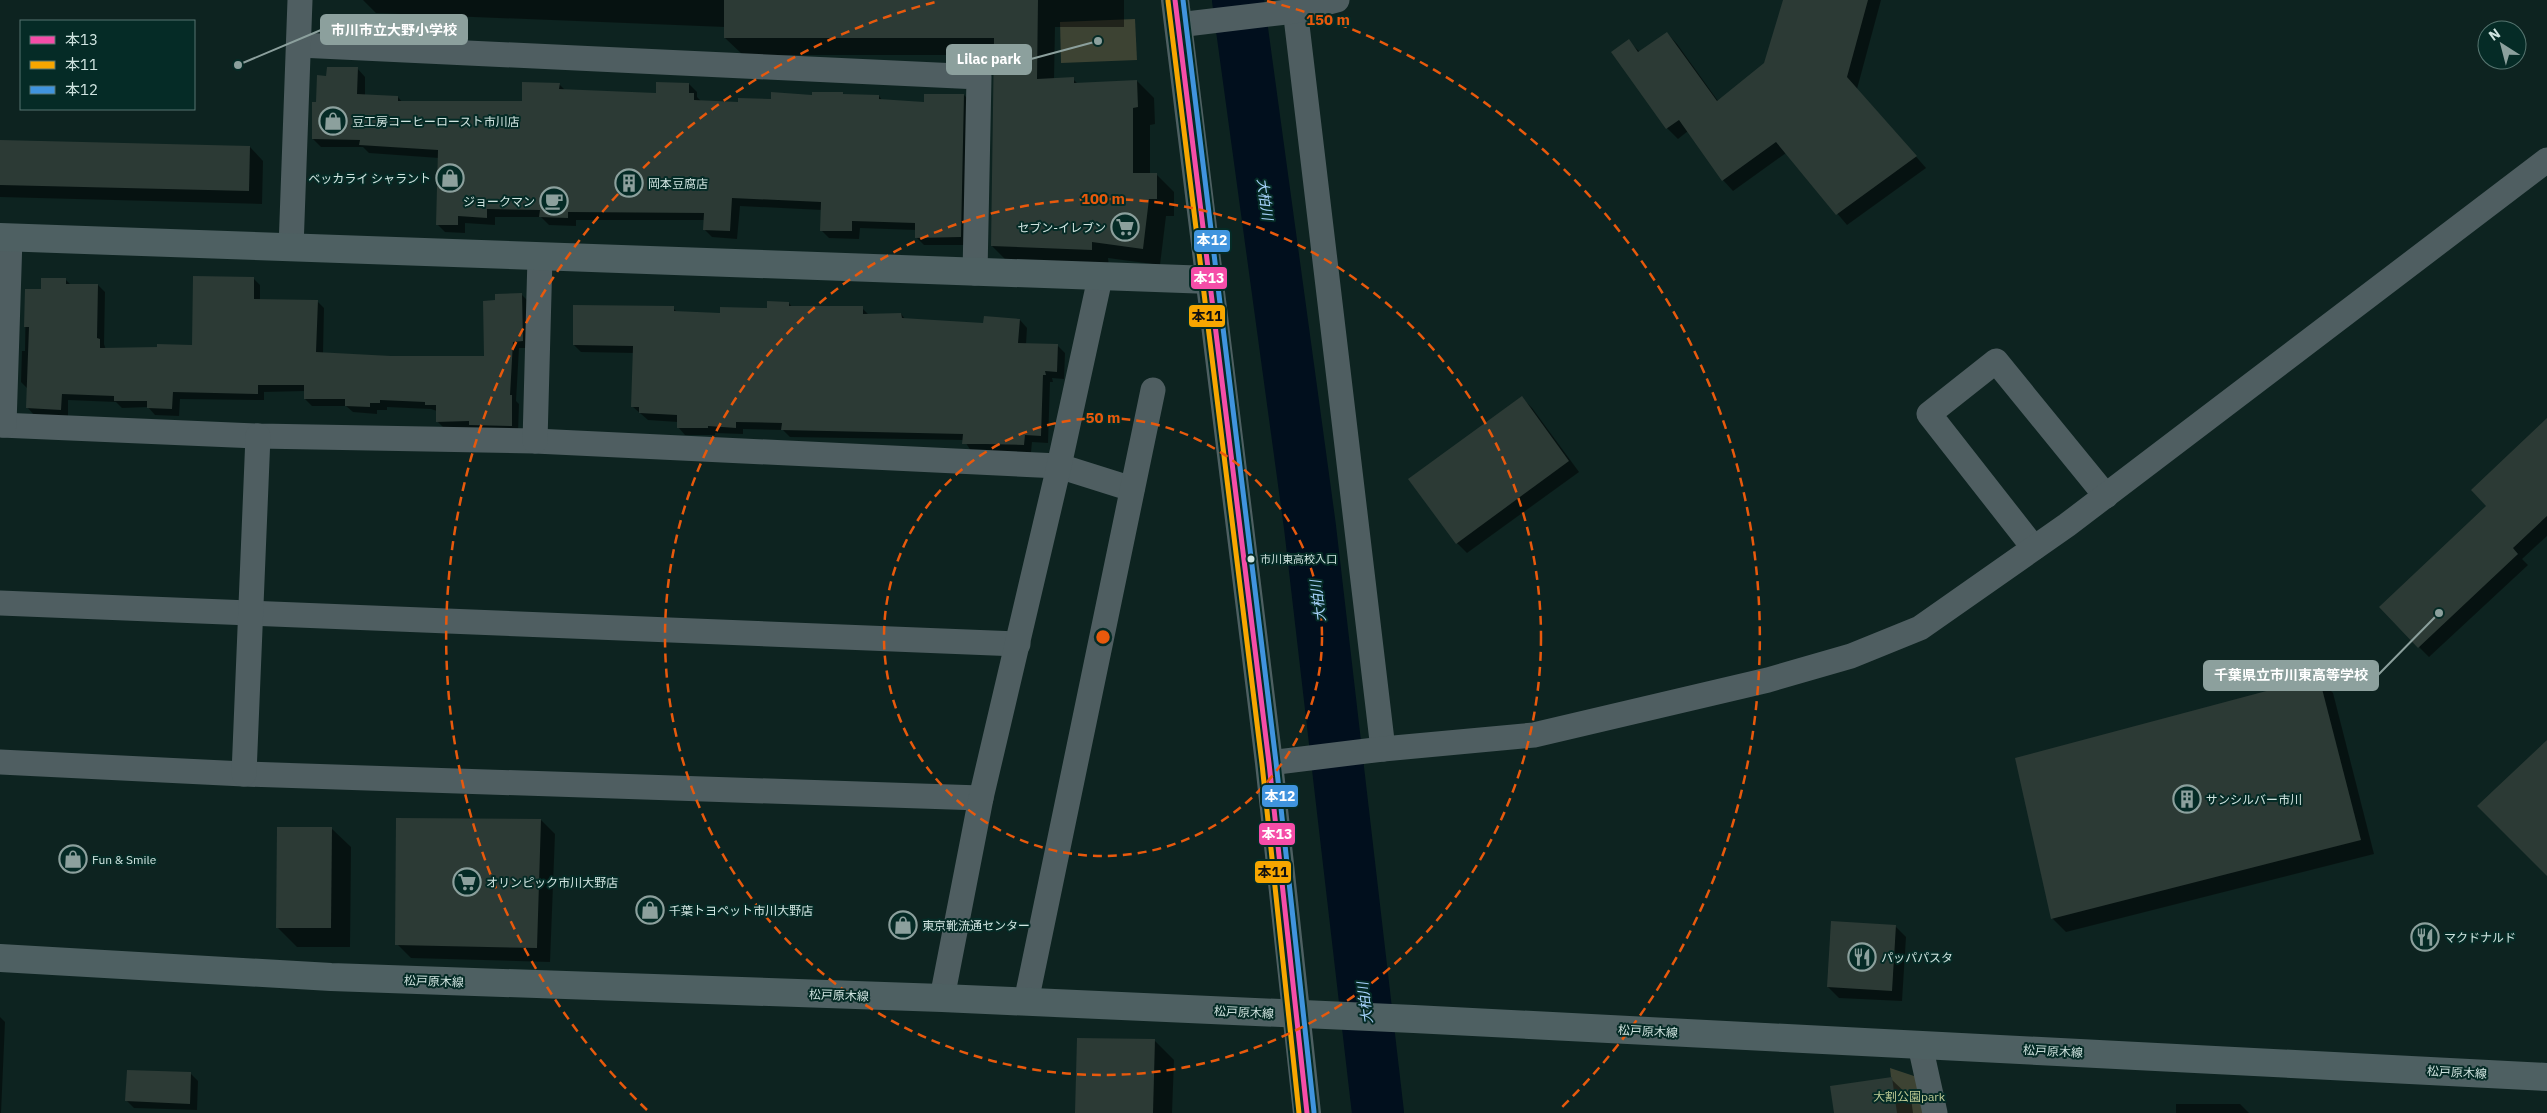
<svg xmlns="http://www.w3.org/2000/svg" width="2547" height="1113" font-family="'IBM Plex Sans','Noto Sans JP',sans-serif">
<rect width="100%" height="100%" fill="#0d2320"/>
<g fill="#3d4333">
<polygon points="1135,19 1137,60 1061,63 1060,22"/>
<polygon points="1890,1068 1923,1079 1928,1113 1895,1113"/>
</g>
<g fill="#0007">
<polygon points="363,0 1124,0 1124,27 1055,27 1054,79 1073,79 1078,84 1137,81 1154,98 1155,124 1150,125 1150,175 1157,175 1174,192 1174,216 1166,216 1160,265 1108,258 1109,267 1009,263 992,246 995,55 743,55 725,38 725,27 376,13"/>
<polygon points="1784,0 1881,0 1857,89 1926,168 1847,225 1786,153 1733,191 1723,180 1688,131 1678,139 1667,128 1628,41 1640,52 1667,33 1677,44 1718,101 1765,64"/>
<polygon points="357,68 365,77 365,96 398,97 403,103 523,103 559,84 566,91 657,94 689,84 697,92 697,97 702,102 739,103 842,93 845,95 879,96 882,100 925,103 964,95 972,103 969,245 924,245 916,237 916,230 860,228 859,239 829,238 821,230 822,210 740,206 737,239 712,237 704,229 705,220 576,220 576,226 549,225 541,217 495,217 495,225 465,223 465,233 445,232 437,224 439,158 369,153 363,147 321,147 313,139 318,103 328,77"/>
<polygon points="0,141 250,147 263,161 262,204 0,197"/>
<polygon points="253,278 260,285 260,300 317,301 324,308 323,353 391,357 485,357 497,301 522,295 529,302 529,348 519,348 516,401 519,404 518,433 444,428 437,421 437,411 431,409 387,407 387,410 377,410 377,414 353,412 346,406 312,406 305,399 305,391 264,392 264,400 180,399 179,416 155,415 148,407 122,408 116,402 68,400 68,416 34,415 27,407 28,389 21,382 22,351 25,351 26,290 42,291 65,279 71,285 98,285 105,292 104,344 106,350 193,346"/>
<polygon points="789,303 792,307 862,308 869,315 901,314 906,320 985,325 1020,320 1027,328 1026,344 1058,346 1065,353 1064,379 1052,378 1053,382 1050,382 1048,443 1032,442 1031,452 971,451 964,440 790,437 783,430 743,429 743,434 715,433 715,435 685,435 678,427 678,422 648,420 633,407 634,353 581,352 574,345 673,308 678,313 721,314 768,309"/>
<polygon points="1522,398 1532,408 1579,472 1467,553 1457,543"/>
<polygon points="2547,428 2547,536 2522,559 2528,565 2429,657 2419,647"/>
<polygon points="2319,679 2333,693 2374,854 2066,932 2052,918"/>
<polygon points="541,820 555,834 550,962 411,958 397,944"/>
<polygon points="331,828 351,847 350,947 297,947 278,928"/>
<polygon points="1895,926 1906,937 1902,1001 1839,998 1828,987"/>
<polygon points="0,1017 5,1022 1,1113 0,1113"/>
<polygon points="1154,1040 1174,1060 1172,1113 1077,1113"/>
<polygon points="191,1074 198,1081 197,1110 134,1108 127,1101"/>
<polygon points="1891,1079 1911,1098 1913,1113 1836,1113"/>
<polygon points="2176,1104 2240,1104 2249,1113 2176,1113"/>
</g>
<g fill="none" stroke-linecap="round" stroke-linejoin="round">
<polyline stroke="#010f1d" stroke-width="52" points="1238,0 1310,527 1378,1113"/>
</g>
<g fill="#2c3a35">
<polygon points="724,0 1038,0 1037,79 1074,77 1074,83 1137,80 1138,107 1133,108 1133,173 1157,173 1157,199 1149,199 1143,249 1092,242 1092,250 991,246 994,38 724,38"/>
<polygon points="1783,0 1868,0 1847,77 1917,156 1836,215 1776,142 1722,181 1679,120 1666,129 1611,52 1629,39 1638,52 1667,32 1717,101 1764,63"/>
<polygon points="327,67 358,67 357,94 398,96 398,101 522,101 522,82 560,83 559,89 656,93 656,82 689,83 689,93 694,93 694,100 738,102 738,98 771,99 771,92 812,95 812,92 843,92 843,94 879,95 879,99 924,102 924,94 964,94 961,237 915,238 915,223 852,221 852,231 820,231 821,202 732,198 730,231 703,230 704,213 568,212 568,218 539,217 540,210 487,209 487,218 458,216 458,225 436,225 438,150 359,145 360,140 312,139 312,102 316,102 317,75 326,76"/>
<polygon points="0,140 250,146 249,191 0,185"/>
<polygon points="193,276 254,277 254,299 318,300 316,352 391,356 484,356 483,301 495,300 495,294 522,293 523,341 513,342 510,395 512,395 512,426 469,425 469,421 436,422 436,405 425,405 425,402 380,400 380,403 370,403 370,407 345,406 345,399 304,399 304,385 258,385 258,394 173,392 172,409 147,408 147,401 114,401 114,396 62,394 61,410 26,408 29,327 24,327 25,289 41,289 41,278 66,278 66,284 98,284 97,338 100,339 100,348 157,347 157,344 192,345"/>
<polygon points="767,301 789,302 789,306 863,306 863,314 901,313 902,318 983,323 984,316 1020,319 1018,343 1058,344 1057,372 1045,371 1046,375 1043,375 1041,436 1025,435 1024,445 985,444 962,444 963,434 781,430 782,423 736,422 736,428 708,426 708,428 677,428 677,415 639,413 639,407 631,407 633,346 573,345 573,305 674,306 674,311 720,313 720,307 767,308"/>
<polygon points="1522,396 1569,461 1456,544 1408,479"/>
<polygon points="2547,418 2547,516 2513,548 2518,554 2418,648 2379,607 2486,506 2471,490"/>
<polygon points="2319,677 2361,840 2051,919 2015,758"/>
<polygon points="2547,740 2547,876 2477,806"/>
<polygon points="396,818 541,819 537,948 395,945"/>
<polygon points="277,827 332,827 331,928 276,928"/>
<polygon points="1831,921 1896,925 1892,991 1827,987"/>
<polygon points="1077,1038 1155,1039 1153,1113 1075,1113"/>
<polygon points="127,1070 191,1072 190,1104 125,1101"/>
<polygon points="1892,1077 1897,1113 1834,1113 1830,1086"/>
</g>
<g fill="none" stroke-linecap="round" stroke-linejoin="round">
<g stroke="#4f5e61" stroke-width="25">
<polyline points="1294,0 1383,749"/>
<polyline points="1178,25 1295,11 1337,0"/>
<polyline points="299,45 979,77 975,273"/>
<polyline points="291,248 300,0"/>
<polyline points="0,425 258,436 535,441 1059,466 1132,489"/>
<polyline points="4,425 10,238"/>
<polyline points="535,441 540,257"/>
<polyline points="2034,548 1929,414 1996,361 2106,496"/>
<polyline points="0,603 1018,644"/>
<polyline points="0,762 244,774 981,798"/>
<polyline points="1269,763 1383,749 1534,735 1768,680 1851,656 1920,628 2067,525 2547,160"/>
<polyline points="244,774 258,436"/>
<polyline points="942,998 981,798 1059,466 1100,278"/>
<polyline points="1026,1002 1153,390"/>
<polyline points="1920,1045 1935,1113"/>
</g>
<g stroke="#4e6062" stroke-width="28">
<polyline points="1175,0 1269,763 1307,1113"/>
<polyline points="0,237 1211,280"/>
<polyline points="0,958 331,977 942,998 1414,1019 2547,1077"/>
</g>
<g stroke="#052b26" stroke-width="9">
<polyline id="bus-1" points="1175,0 1269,763 1307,1113"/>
</g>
<g stroke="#052b26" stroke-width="9">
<polyline id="bus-2" points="1168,1 1262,764 1299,1113"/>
</g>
<g stroke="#052b26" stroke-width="9">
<polyline id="bus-3" points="1183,0 1276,762 1314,1112"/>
</g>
<use href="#bus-1" stroke="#f54da8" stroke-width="5"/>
<use href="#bus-2" stroke="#f7a600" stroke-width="5"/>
<use href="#bus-3" stroke="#4094de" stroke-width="5"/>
</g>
<g fill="none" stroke="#e8590c" stroke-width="2.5" stroke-dasharray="9 6">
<circle cx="1103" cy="637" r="219"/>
<circle cx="1103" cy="637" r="438"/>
<path d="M647 1110A657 657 0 0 1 939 1M1267 1A657 657 0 0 1 1559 1110"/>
</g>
<defs>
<g id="shop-ring" transform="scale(1.4375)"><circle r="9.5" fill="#052b26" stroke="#8ca09d" stroke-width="1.5"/><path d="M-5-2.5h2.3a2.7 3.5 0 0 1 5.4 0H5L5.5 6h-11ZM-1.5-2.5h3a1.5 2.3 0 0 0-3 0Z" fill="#8ca09d"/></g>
<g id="building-ring" transform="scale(1.4375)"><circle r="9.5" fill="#052b26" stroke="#8ca09d" stroke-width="1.5"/><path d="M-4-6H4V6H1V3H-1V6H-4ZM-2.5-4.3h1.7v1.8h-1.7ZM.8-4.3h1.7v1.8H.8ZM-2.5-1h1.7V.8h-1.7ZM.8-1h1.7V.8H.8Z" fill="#8ca09d"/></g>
<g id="cafe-ring" transform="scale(1.4375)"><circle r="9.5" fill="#052b26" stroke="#8ca09d" stroke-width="1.5"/><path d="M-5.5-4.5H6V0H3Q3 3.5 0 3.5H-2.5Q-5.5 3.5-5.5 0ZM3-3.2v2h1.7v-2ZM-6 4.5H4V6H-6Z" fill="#8ca09d"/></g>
<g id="supermarket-ring" transform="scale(1.4375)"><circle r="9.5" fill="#052b26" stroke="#8ca09d" stroke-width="1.5"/><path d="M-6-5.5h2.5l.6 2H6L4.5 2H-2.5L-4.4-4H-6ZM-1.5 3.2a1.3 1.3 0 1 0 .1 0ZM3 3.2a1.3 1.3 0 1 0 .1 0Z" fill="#8ca09d"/></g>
<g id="restaurant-ring" transform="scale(1.4375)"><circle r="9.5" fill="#052b26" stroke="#8ca09d" stroke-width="1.5"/><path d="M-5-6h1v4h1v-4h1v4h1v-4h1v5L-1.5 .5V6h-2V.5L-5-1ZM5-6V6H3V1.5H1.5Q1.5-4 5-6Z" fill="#8ca09d"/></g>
</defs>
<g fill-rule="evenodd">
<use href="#shop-ring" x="333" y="121"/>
<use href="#shop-ring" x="450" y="178"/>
<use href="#building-ring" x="629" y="183"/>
<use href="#cafe-ring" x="554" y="201"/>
<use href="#supermarket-ring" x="1125" y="227"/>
<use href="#building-ring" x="2187" y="799"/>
<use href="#shop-ring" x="73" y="859"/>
<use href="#supermarket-ring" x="467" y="882"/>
<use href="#shop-ring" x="650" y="910"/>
<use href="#shop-ring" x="903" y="925"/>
<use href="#restaurant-ring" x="2425" y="937"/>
<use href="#restaurant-ring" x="1862" y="957"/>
</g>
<circle fill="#d0e4e0" stroke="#052b26" stroke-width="2" cx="1251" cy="559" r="4.5"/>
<g text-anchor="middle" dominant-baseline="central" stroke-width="4" stroke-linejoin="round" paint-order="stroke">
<g font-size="11" fill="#d0e4e0" stroke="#052b26" text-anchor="start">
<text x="1260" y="559">市川東高校入口</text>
</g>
<g font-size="12" fill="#d0e4e0" stroke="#052b26" text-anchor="start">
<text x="352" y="121">豆工房コーヒーロースト市川店</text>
<text x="431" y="178" text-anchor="end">ベッカライ シャラント</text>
<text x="648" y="183">岡本豆腐店</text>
<text x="535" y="201" text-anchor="end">ジョークマン</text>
<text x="1106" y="227" text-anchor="end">セブン-イレブン</text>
<text x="2206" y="799">サンシルバー市川</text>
<text x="92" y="859">Fun &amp; Smile</text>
<text x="486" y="882">オリンピック市川大野店</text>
<text x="669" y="910">千葉トヨペット市川大野店</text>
<text x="922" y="925">東京靴流通センター</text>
<text x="2444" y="937">マクドナルド</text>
<text x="1881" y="957">パッパパスタ</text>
</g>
<g font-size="12" fill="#d0e4e0" stroke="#052b26">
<text transform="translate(434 981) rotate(2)">松戸原木線</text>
<text transform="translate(839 995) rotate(2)">松戸原木線</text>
<text transform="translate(1244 1012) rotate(3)">松戸原木線</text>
<text transform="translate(1648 1031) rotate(3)">松戸原木線</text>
<text transform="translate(2053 1051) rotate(3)">松戸原木線</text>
<text transform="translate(2457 1072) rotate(3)">松戸原木線</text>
</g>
<g font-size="12" fill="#bdca94" stroke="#052b26">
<text x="1909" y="1096">大割公園park</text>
</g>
<g font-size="14" font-style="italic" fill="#a6d1fa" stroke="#052b26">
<text transform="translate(1265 199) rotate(82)">大柏川</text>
<text transform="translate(1318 601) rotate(-97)">大柏川</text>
<text transform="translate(1365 1003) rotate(-97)">大柏川</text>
</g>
</g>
<circle cx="1103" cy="637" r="8" fill="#e8590c" stroke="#052b26" stroke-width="2.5"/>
<g font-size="15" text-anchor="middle" font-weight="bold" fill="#e8590c" stroke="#052b26" stroke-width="4" stroke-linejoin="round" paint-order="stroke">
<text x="1328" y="25">150 m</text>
<text x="1103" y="204">100 m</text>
<text x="1103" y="423">50 m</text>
</g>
<path fill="none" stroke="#8ca09d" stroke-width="2" d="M238 65L321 30M1098 41L1031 59M2439 613L2378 675"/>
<g fill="#8ca09d" stroke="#052b26" stroke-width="2">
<circle cx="238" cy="65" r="5"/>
<circle cx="1098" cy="41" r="5"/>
<circle cx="2439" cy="613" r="5"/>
</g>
<g fill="#8ca09d" stroke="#8ca09d" stroke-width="2">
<rect x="321" y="15" width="146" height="29" rx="5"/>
<rect x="947" y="45" width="84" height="29" rx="5"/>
<rect x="2204" y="661" width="174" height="29" rx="5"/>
</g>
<g font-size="14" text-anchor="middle" font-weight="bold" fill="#fff">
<text x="394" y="35">市川市立大野小学校</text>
<text x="989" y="64">Lilac park</text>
<text x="2291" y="680">千葉県立市川東高等学校</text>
</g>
<g stroke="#052b26" stroke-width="2">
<rect x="1193" y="229" width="38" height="24" rx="5" fill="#4094de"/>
<rect x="1190" y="266" width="38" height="24" rx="5" fill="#f54da8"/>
<rect x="1188" y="304" width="38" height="24" rx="5" fill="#f7a600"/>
<rect x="1261" y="784" width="38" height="24" rx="5" fill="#4094de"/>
<rect x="1258" y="822" width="38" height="24" rx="5" fill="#f54da8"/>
<rect x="1254" y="860" width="38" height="24" rx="5" fill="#f7a600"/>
</g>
<g font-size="14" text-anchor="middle" font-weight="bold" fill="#fff">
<text x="1212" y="245">本12</text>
<text x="1209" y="283">本13</text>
<text x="1280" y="801">本12</text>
<text x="1277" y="839">本13</text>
</g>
<g font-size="14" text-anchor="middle" font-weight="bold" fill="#111">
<text x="1207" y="321">本11</text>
<text x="1273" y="877">本11</text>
</g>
<rect x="20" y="20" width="175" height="90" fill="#052b26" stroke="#567570"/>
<rect x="30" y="36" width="25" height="8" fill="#f54da8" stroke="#567570"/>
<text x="65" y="45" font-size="15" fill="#d0e4e0">本13</text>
<rect x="30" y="61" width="25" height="8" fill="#f7a600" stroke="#567570"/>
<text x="65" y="70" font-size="15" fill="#d0e4e0">本11</text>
<rect x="30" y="86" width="25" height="8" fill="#4094de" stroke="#567570"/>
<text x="65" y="95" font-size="15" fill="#d0e4e0">本12</text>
<g transform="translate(2502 45) rotate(324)"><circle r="24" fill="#052b26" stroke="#567570"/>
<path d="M0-4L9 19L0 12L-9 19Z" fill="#8ca09d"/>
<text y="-8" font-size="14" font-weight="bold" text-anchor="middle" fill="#d0e4e0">N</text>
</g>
</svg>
